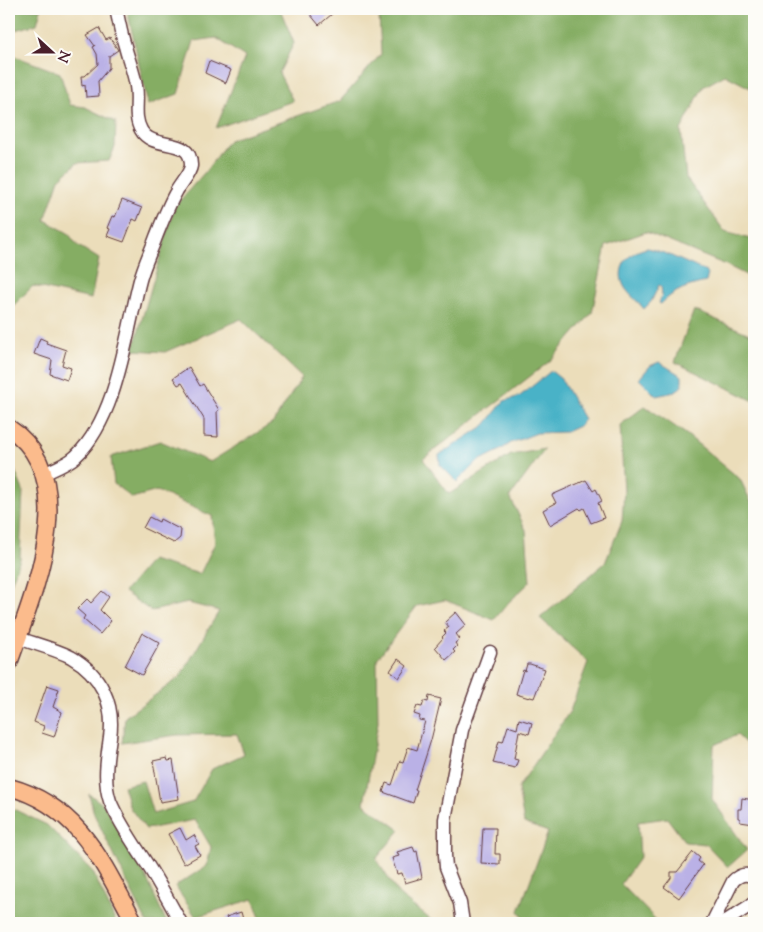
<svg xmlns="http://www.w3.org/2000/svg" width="763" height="932" font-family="'Sorts Mill Goudy',serif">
<rect width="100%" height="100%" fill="#fdfcf7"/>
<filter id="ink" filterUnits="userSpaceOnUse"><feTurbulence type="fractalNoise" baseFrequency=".02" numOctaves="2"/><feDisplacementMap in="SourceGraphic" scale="10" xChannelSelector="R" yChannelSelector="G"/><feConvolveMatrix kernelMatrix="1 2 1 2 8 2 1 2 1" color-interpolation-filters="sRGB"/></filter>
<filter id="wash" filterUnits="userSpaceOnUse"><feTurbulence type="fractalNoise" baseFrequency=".0096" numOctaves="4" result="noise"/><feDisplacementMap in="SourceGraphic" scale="20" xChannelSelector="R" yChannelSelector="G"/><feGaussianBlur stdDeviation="1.12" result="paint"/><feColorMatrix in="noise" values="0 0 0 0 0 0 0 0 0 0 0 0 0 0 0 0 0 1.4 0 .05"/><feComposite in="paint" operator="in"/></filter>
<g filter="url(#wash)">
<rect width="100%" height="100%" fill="#ebddba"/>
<g fill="#85ad64" stroke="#686648">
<polygon points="9,9 41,9 37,24 12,31 9,39"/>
<polygon points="127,9 280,9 294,43 279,73 293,101 216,128 245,57 216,38 194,41 178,94 148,105"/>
<polygon points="374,9 754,9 754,90 725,75 703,87 681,130 686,178 725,232 754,240 754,279 726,265 646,232 606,246 592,313 550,361 423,459 449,494 511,455 545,449 510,497 526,530 530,582 508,603 494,620 445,600 417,606 377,659 378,722 364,804 400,830 376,859 399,895 435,923 262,923 253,899 196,917 175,886 207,866 211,847 195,820 146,829 130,808 123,786 143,781 153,814 193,802 212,769 244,754 237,734 177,735 122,743 125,717 180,677 219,611 188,603 151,611 124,592 151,560 200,574 215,543 212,516 157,491 132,498 114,484 111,457 160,441 210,462 273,423 302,377 241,319 165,352 133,350 175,206 205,172 229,140 340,101 381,54 379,15"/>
<polygon points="9,54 60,73 70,105 85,107 116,122 115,147 109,161 77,163 59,179 45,220 68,233 77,245 99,259 91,299 33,286 9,310"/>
<polygon points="694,310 754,336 754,401 675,362"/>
<polygon points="645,406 686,434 740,479 754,508 754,751 737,735 714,745 712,799 747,850 728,867 706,844 685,842 667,818 638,822 640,857 621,884 659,923 527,923 519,911 548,832 524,823 518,788 570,711 588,662 540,618 605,563 622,521 624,491 620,425"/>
<polygon points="9,462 12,464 23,490 20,559 9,589"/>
<polygon points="89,794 104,805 146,877 167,923 147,923 94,814"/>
<polygon points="9,807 47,825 93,872 116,923 9,923"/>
</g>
<g fill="#48b2c7" stroke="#496879">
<path d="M648,248l19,6 38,17 3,3 -2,8c-18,4 -32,8 -45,22l-2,-1 3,-8 -1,-9 -2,-1 -8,17 -7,7c-6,-8 -14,-13 -19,-21 -11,-19 3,-37 23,-40z"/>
<polygon points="659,362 682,376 682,386 675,392 656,396 639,379 650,366"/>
<polygon points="551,371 561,379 584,419 579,426 566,432 537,433 511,443 499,451 477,462 457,482 440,465 439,455 485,425 504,401 520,396"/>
</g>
<g id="blocks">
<g fill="#bab1e6">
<polygon points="315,9 338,9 319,25 310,14"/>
<polygon points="99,28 106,40 110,38 118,50 109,56 109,68 98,81 99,96 86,97 85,85 82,86 81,76 85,76 98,64 97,54 93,47 95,46 87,35"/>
<polygon points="209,61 231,70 226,83 205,73"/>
<polygon points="122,200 142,208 137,221 133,219 124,242 107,236 110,229 107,228 112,216 115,217"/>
<polygon points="40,338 47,341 46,343 66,350 62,365 71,368 67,380 50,374 52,360 34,354"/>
<polygon points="189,367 200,386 203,384 219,410 217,411 218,437 204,436 204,419 182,383 178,385 173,378"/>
<polygon points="586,480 593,491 596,489 602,501 598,503 604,518 591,523 584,508 581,510 579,508 550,525 543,510 556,503 552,495"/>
<polygon points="149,517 159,522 160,519 181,530 180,538 174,543 143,528"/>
<polygon points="102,591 109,597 100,610 111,621 100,634 83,619 85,616 77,609 87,599 91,603"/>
<polygon points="456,612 466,625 456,634 460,639 455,643 457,646 453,650 455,652 446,660 435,647 443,638 442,637 446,633 444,631 449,627 445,622"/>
<polygon points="142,633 160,643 142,675 125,666"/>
<polygon points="398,659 407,666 399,678 390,671"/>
<polygon points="527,664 530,664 545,669 534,698 530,697 529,698 516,694 523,670 525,671"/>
<polygon points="47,685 59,689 53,707 62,712 54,737 42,733 44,726 34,722"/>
<polygon points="429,696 441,699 431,740 415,790 417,790 413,803 383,792 386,783 392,785 400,761 403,762 408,747 417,750 425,721 419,720 420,716 414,714 417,706 422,707 424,701 428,702"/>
<polygon points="519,719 532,723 529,734 519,731 514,759 518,760 515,768 493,763 499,741 503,742 508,726 517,729"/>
<polygon points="167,758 168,761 173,760 179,799 160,802 153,761"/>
<polygon points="742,798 754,800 754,824 740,822 740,818 738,818 738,809 741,809"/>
<polygon points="180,828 186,840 194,835 199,844 195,846 200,855 184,864 168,834"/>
<polygon points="483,828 496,828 495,854 500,854 500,864 481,863"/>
<polygon points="413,847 415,852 417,851 422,878 405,883 402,873 397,874 392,858 399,856 397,852"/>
<polygon points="693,852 700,858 698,861 703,865 679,898 664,887 671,878 671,872 677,872"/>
<polygon points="241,912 244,923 229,923 226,917"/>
</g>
</g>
</g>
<g filter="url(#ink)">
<use href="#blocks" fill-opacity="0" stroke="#623c40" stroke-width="1"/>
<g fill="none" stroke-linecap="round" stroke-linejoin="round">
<g stroke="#623c40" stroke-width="15">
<g id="minor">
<path d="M43,474c11,-5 25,-10 33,-18 42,-40 50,-123 64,-176 4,-15 11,-29 16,-43 6,-15 12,-31 20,-45 4,-8 14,-18 15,-26 1,-31 -38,-14 -50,-36 -8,-14 -2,-29 -5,-44 -2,-14 -8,-27 -11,-40 -4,-12 -6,-25 -9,-37"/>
<path d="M18,638c17,6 37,11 53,19 30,17 44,47 39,80 -3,21 -7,44 0,64 9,22 24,43 37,63 12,19 23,39 34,59"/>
<polyline points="463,923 460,903 446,867 445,855 445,819 462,730 490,652"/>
<path d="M712,923l21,-42c6,-6 14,-9 21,-3"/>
<polyline points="723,923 754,903"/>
</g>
</g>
<g stroke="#623c40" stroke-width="19">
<g id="major">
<path d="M9,428c76,50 23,169 0,235"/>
<path d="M9,787c71,19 94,77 126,136"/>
</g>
</g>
<use href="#minor" stroke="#fff" stroke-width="12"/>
<use href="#major" stroke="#fbbb8c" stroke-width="16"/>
</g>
</g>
<rect width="763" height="932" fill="none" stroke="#fdfcf7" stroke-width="30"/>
<g transform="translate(52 52) rotate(111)" stroke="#fdfcf7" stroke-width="4" paint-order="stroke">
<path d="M0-4L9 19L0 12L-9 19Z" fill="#4a1f2b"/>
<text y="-8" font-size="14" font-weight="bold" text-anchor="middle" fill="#4a1f2b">N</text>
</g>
</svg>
